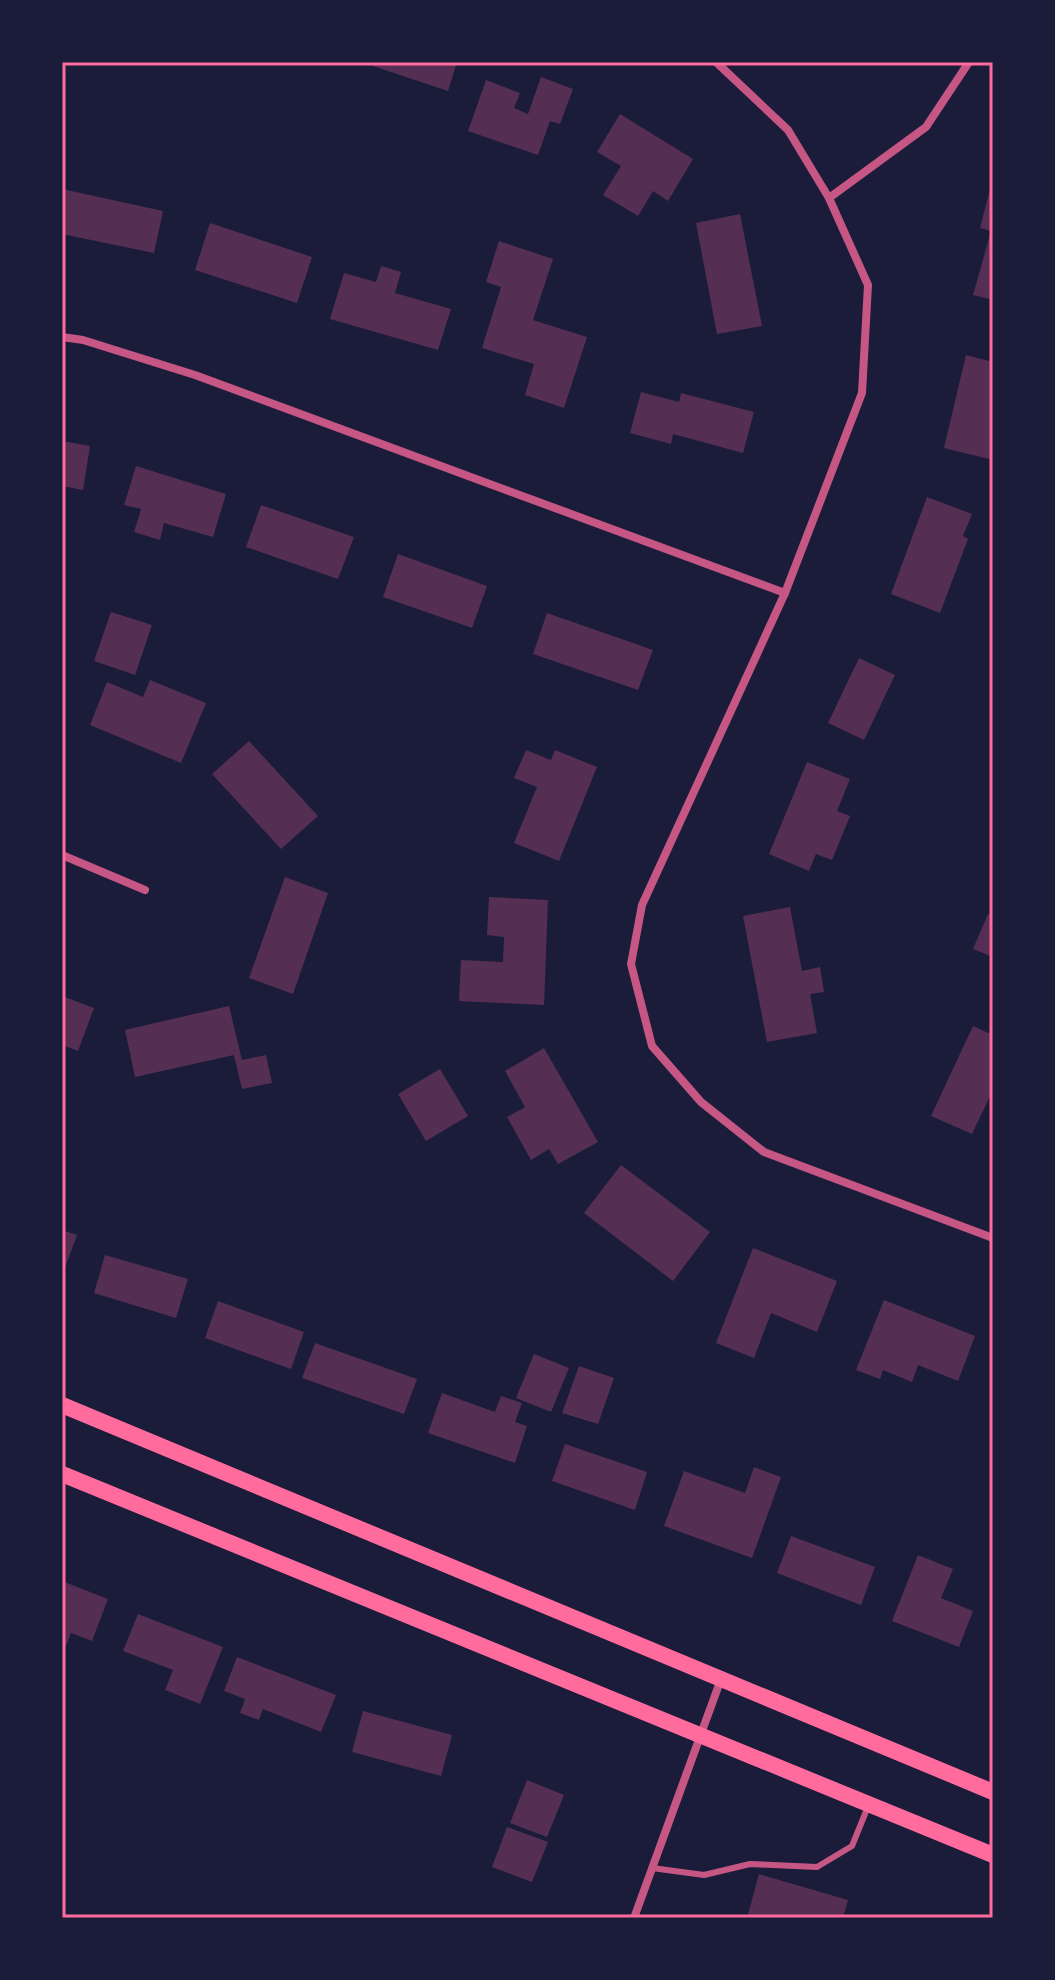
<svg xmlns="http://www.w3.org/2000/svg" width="1055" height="1980" font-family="'Crimson Pro',serif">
<rect width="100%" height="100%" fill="#1b1b3a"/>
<g fill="#542f53">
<polygon points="374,62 457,62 448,91 373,66"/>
<polygon points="541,77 573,89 560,124 550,121 538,155 468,131 486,80 520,93 514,108 528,114"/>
<polygon points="620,114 693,159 668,201 653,191 638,216 603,195 621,166 597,152"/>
<polygon points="62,189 163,211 154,253 62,234"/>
<polygon points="989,193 993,194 993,300 973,295 991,231 980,228"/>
<polygon points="740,214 762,326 717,334 696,223"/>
<polygon points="210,223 312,257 297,303 195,270"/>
<polygon points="499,241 553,259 533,320 587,337 564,408 525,395 534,364 482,348 501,287 486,282"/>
<polygon points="381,266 401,272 395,293 451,309 438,350 330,319 344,273 376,282"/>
<polygon points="966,355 993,362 993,460 944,448"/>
<polygon points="641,392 679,402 681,393 754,412 743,453 673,434 671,444 630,433"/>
<polygon points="62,441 90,446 83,490 62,486"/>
<polygon points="136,466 226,494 213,537 164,523 160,540 134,532 141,509 124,505"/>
<polygon points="927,497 972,514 963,536 968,539 940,613 891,594"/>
<polygon points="261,505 354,537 338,579 246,547"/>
<polygon points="398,554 487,586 472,628 383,597"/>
<polygon points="111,612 152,625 135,675 94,661"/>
<polygon points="547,613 653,650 638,690 533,654"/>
<polygon points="859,658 895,675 864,740 828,723"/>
<polygon points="150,680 206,703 181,763 90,725 107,682 143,697"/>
<polygon points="249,741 318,816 281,849 212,774"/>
<polygon points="526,750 551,760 555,750 597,767 559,861 514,843 537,787 514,778"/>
<polygon points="807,762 850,779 837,811 850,816 832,860 816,854 809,871 769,854"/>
<polygon points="285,877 328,893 293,994 249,978"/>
<polygon points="489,897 548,900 544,1005 459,1001 461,960 503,962 504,937 487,935"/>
<polygon points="790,907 802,971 820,967 824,992 810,994 817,1033 767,1042 743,916"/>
<polygon points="988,914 993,917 993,957 973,949"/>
<polygon points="62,996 94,1008 78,1051 62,1045"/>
<polygon points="229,1006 242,1060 266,1055 272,1083 242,1089 234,1055 135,1077 125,1030"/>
<polygon points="973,1026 993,1035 993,1090 972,1134 931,1116"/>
<polygon points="544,1048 598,1142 558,1164 549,1149 531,1160 507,1117 525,1107 505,1071"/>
<polygon points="440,1069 468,1116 426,1141 398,1094"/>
<polygon points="621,1165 710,1232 673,1281 584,1213"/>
<polygon points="62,1230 77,1235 62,1276"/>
<polygon points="753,1248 837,1281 817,1332 771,1313 754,1358 716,1343"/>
<polygon points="105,1255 188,1279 176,1318 94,1293"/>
<polygon points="884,1300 975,1336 958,1381 918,1365 912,1382 883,1370 880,1379 856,1370"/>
<polygon points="218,1301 304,1332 291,1369 205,1338"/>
<polygon points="315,1343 417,1379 404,1414 302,1378"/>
<polygon points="534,1354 569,1368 551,1412 516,1398"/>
<polygon points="579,1366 614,1378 598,1424 562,1413"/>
<polygon points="442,1393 495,1412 501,1396 522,1403 515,1422 527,1426 515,1463 428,1433"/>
<polygon points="565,1444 647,1472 635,1510 552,1481"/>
<polygon points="754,1467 781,1477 752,1558 664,1526 684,1471 745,1493"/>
<polygon points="791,1536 875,1567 861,1605 777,1573"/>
<polygon points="918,1555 953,1569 941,1598 973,1611 959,1647 892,1621"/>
<polygon points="62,1581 108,1599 92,1641 71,1633 62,1656"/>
<polygon points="138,1614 223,1647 200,1704 165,1690 173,1670 123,1651"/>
<polygon points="237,1657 336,1695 321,1732 263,1709 259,1720 240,1713 245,1699 224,1691"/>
<polygon points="363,1711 452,1735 441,1776 352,1752"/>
<polygon points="527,1780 564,1795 547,1837 510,1823"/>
<polygon points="507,1827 548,1842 532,1882 492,1867"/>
<polygon points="759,1874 848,1900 843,1918 747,1918"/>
</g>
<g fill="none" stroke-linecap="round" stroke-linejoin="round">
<polyline stroke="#c65784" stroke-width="6" points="652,1868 704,1875 750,1864 817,1867 852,1846 869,1804"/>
<g stroke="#c65784" stroke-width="8">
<polyline points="716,62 788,130 829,198 868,285 862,393 785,593 642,905 631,964 652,1046 701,1102 764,1152 993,1238"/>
<polyline points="829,198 926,127 969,62"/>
<polyline points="62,337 83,340 195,375 785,593"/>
<polyline points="62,855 145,890"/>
<polyline points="634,1918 721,1679"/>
</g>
<g stroke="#ff6b9d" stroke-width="16">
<polyline points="62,1405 993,1792"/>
<polyline points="62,1474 993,1855"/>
</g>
</g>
<rect width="1055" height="1980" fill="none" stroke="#1b1b3a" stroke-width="128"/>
<rect x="64" y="64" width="927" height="1852" fill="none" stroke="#ff6b9d" stroke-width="3"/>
</svg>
